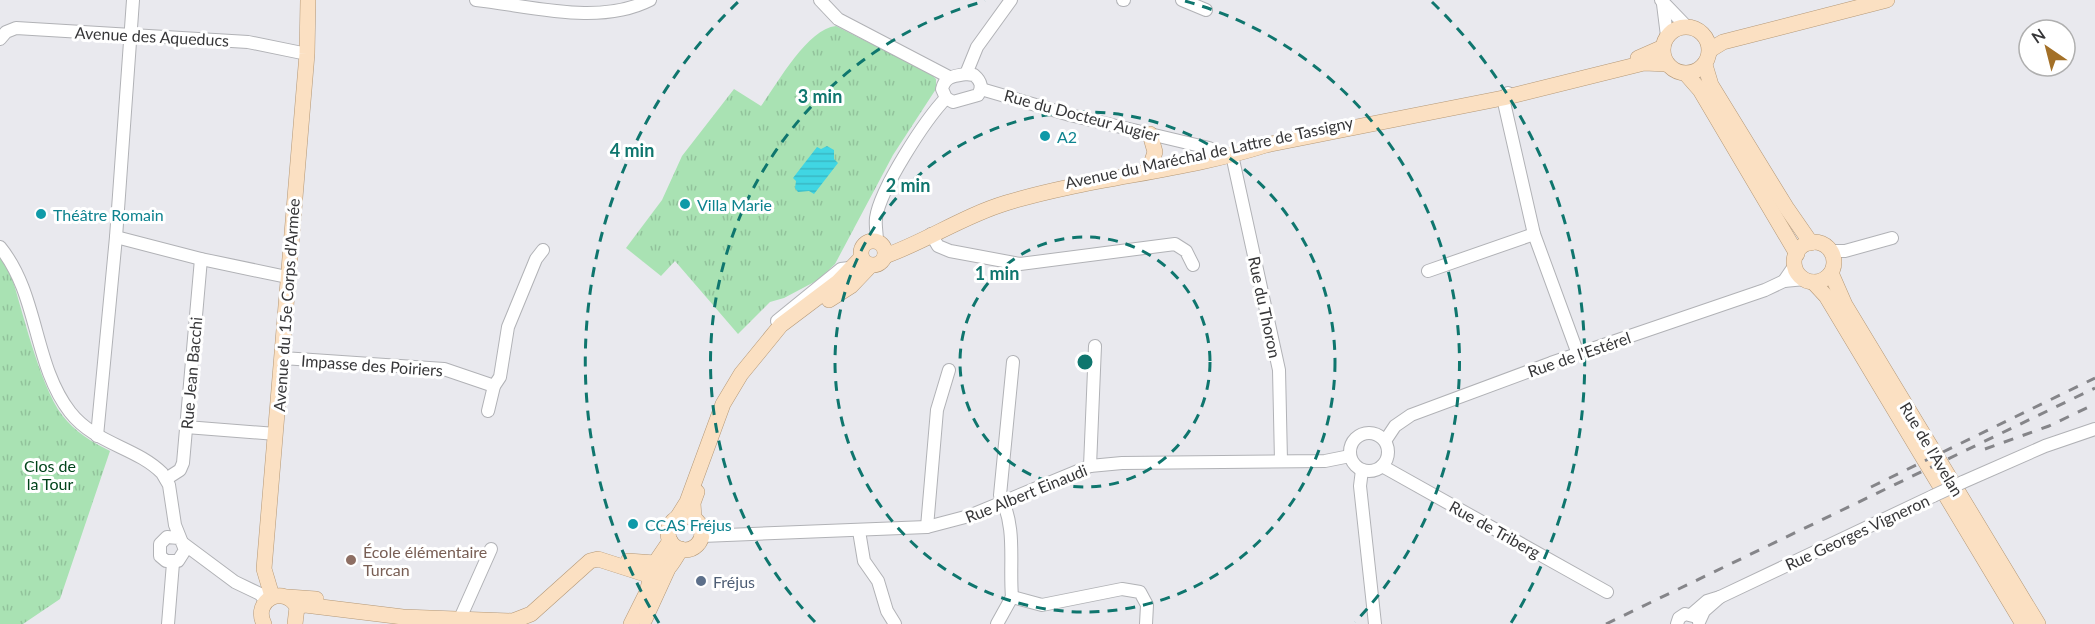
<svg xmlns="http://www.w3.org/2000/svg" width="2095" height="624" font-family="Lato,sans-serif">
<defs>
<pattern id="park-tufts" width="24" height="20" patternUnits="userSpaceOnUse" patternTransform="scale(1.5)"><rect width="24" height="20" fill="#a9e2b3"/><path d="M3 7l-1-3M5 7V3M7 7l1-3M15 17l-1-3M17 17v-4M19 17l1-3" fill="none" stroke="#92c29b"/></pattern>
<pattern id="water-rules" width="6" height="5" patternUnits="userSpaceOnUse" patternTransform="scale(1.5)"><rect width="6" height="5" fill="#40d6e3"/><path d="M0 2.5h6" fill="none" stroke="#39b8c4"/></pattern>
</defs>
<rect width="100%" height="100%" fill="#e9e9ee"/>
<g fill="url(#park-tufts)">
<path d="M836,26l95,48 5,5v10l-43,66 -58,109 -17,16 -34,18 -14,4 -32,32 -63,-73 -14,15 -35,-28 36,-48 20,-44 52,-67 27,17c17,-23 46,-77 75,-80z"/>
<path d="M0,258l9,10c13,40 30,116 53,147 13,17 30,27 48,36l-50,148 -37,25h-23z"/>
</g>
<polygon fill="url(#water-rules)" points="827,146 834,150 834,159 838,163 814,194 809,191 798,192 795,188 796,181 793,178 817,147 821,149"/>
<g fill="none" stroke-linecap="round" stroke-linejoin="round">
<g stroke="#b1b2b6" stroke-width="14">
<g id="minor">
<path d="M476,0c55,6 123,26 174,0"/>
<polyline points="820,0 838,19 949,77"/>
<polyline points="1123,0 1124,0"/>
<polyline points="1182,0 1206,10"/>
<polyline points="1661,0 1687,27"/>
<polyline points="1663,4 1667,36"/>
<polyline points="0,39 6,32 16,28 248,42 307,54"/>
<path d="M966,74l8,1c7,6 9,12 4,20l-25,7 -7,-4 -4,-9c3,-13 12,-13 24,-15z"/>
<polyline points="966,74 977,47 1011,0"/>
<polyline points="981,89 1070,115 1209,148 1216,152"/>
<polyline points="1508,93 1503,98 1534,234 1578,354"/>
<polyline points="1232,155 1279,370 1281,461"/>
<polyline points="931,234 938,246 950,251 1020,264 1175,244 1186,251 1193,265"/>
<polyline points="116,237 201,259 287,277"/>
<path d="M877,241c0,-7 -2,-16 -1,-23 4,-29 49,-98 70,-120"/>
<path d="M0,247c39,48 33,117 70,165 25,32 66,35 92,61l7,12 6,40 10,25 -7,11h-12l-6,-5v-12l7,-7 12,1"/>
<polyline points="1831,251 1845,251 1892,238"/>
<polyline points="1428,271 1534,234"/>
<polyline points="1784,281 1795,265"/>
<polyline points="777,321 841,269 849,268"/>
<polyline points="283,358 444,369 494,386"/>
<polyline points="488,411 494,386 500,377 508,327 536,259 543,250"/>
<polyline points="186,427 276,434"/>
<circle cx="1369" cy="452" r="19"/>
<polyline points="97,436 116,237 133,0"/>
<polyline points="1385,441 1395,426 1411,415 1551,363 1765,290 1784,281 1805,279"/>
<polyline points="1090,466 1095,346"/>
<polyline points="1382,466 1607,592"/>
<polyline points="1362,470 1360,486 1375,624"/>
<polyline points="166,479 180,470 183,463 201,259"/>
<polyline points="1963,482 2045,446 2095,429"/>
<polyline points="927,527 937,410 949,370"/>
<polyline points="859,531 864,561 878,581 887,611 895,624"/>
<polyline points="702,536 927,527 969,516 1090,466 1122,463 1325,461 1350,456"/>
<polyline points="184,544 235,582 260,594 266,601"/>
<path d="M1012,597c-3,-35 5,-69 -12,-102l13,-133"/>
<polyline points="1720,597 1933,496"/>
<polyline points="462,614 491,549"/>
<polyline points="1692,614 1707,601 1720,597 1704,611 1699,622"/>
<polyline points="168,624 173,563"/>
<polyline points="997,624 1012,597 1042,605 1122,589 1140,592 1147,605 1146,624"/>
<polyline points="1677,624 1679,618 1685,614 1697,617"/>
</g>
</g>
<g stroke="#b49877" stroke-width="16">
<g id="major">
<circle cx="1686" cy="50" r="23"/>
<polyline points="1710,50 1723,42 1887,0"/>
<polyline points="1638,58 1663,47"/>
<polyline points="1705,65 1711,85 1786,207 1811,243"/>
<polyline points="1686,74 1700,90 1797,254"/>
<polyline points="1150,134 1155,152 1151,164"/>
<circle cx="873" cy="253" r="12"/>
<circle cx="1814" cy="262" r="20"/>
<path d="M885,256c42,-15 78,-40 121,-53 85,-26 175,-31 260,-58l237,-47 141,-35 23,1"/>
<polyline points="1831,273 1845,305 2038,624"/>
<polyline points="1813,282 1826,296 2023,624"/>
<polyline points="829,300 851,286 871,265"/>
<circle cx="685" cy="533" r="17"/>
<polyline points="677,518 687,502 723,404 741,374 781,325 838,282 861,258"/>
<polyline points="694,518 693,503 697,492"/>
<polyline points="628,561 655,563 670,541"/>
<polyline points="272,596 264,569 307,54 308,0"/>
<polyline points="288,597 316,599"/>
<path d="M297,607l8,-2 98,12 110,4 18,-7 59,-53 8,-2 53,17c17,-1 21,-13 30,-27"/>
<polyline points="645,619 667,571"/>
<path d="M264,624c-12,-24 20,-40 33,-17l-2,17"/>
<polyline points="631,624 647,592 653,569"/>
</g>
</g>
<use href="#minor" stroke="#fff" stroke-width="12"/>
<use href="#major" stroke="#fbe0c2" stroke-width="15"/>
<g stroke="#858589" stroke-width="3" stroke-dasharray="10 10" stroke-linecap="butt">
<polyline points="1985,449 2049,426 2095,404"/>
<polyline points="1871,487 2095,378"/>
<polyline points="1606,624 2095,388"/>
</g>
<g stroke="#b1b2b6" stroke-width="14" stroke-linecap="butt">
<polyline id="minor-bridge" points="1933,496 1963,482"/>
</g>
<use href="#minor-bridge" stroke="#fff" stroke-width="12"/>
</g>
<g fill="none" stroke="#0f766e" stroke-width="3" stroke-dasharray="10 8">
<circle cx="1085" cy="362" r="125"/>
<circle cx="1085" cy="362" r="250"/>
<path d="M815 622A375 375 0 0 1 985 1M1185 1A375 375 0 0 1 1355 622"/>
<path d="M659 623A500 500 0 0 1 738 2M1432 2A500 500 0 0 1 1511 623"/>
</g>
<g fill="#0f9aa8" stroke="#fff" stroke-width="2">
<circle cx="1045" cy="136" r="6"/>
<circle cx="685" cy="204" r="6"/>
<circle cx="41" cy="214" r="6"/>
<circle cx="633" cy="524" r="6"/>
</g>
<circle fill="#8d6e63" stroke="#fff" stroke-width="2" cx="351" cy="560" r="6"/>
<circle fill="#5c6f8a" stroke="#fff" stroke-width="2" cx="701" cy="581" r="6"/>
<g text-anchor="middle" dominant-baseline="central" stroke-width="6" stroke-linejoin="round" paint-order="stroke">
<g font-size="16" fill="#363638" stroke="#fff">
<text transform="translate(152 36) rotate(3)">Avenue des Aqueducs</text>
<text transform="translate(1082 115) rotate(15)">Rue du Docteur Augier</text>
<text transform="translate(1209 152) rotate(-12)">Avenue du Maréchal de Lattre de Tassigny</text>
<text transform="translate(286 305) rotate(-86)">Avenue du 15e Corps d'Armée</text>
<text transform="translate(1265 307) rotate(78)">Rue du Thoron</text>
<text transform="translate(1579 354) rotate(-19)">Rue de l'Estérel</text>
<text transform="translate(372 365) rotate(4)">Impasse des Poiriers</text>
<text transform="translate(191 373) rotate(-85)">Rue Jean Bacchi</text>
<text transform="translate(1932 449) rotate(59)">Rue de l'Avelan</text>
<text transform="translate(1026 493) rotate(-22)">Rue Albert Einaudi</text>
<text transform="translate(1495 529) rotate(29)">Rue de Triberg</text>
<text transform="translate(1857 532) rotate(-25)">Rue Georges Vigneron</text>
</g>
<g font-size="16" fill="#0d838f" stroke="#fff" text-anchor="start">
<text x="1057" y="136">A2</text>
<text x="697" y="204">Villa Marie</text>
<text x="53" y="214">Théâtre Romain</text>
<text x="645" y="524">CCAS Fréjus</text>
</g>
<g font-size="16" fill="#01431a" stroke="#fff">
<text x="50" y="465">Clos de<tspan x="50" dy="18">la Tour</tspan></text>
</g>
<g font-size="16" fill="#785e54" stroke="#fff" text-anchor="start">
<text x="363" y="551">École élémentaire<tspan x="363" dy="18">Turcan</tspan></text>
</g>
<g font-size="16" fill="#4e5e75" stroke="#fff" text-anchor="start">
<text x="713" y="581">Fréjus</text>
</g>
</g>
<circle cx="1085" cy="362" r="9" fill="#0f766e" stroke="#fff" stroke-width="3"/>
<g font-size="18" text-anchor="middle" font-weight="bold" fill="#0f766e" stroke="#fff" stroke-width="6" stroke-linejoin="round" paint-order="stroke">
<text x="820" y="103">3 min</text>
<text x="632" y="157">4 min</text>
<text x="908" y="192">2 min</text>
<text x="997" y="280">1 min</text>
</g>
<g transform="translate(2047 48) rotate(325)"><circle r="28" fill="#ffffff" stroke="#afafaf" stroke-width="1.5"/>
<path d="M0-4.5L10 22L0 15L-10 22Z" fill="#a37027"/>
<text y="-9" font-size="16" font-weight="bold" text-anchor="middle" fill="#363638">N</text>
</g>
</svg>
